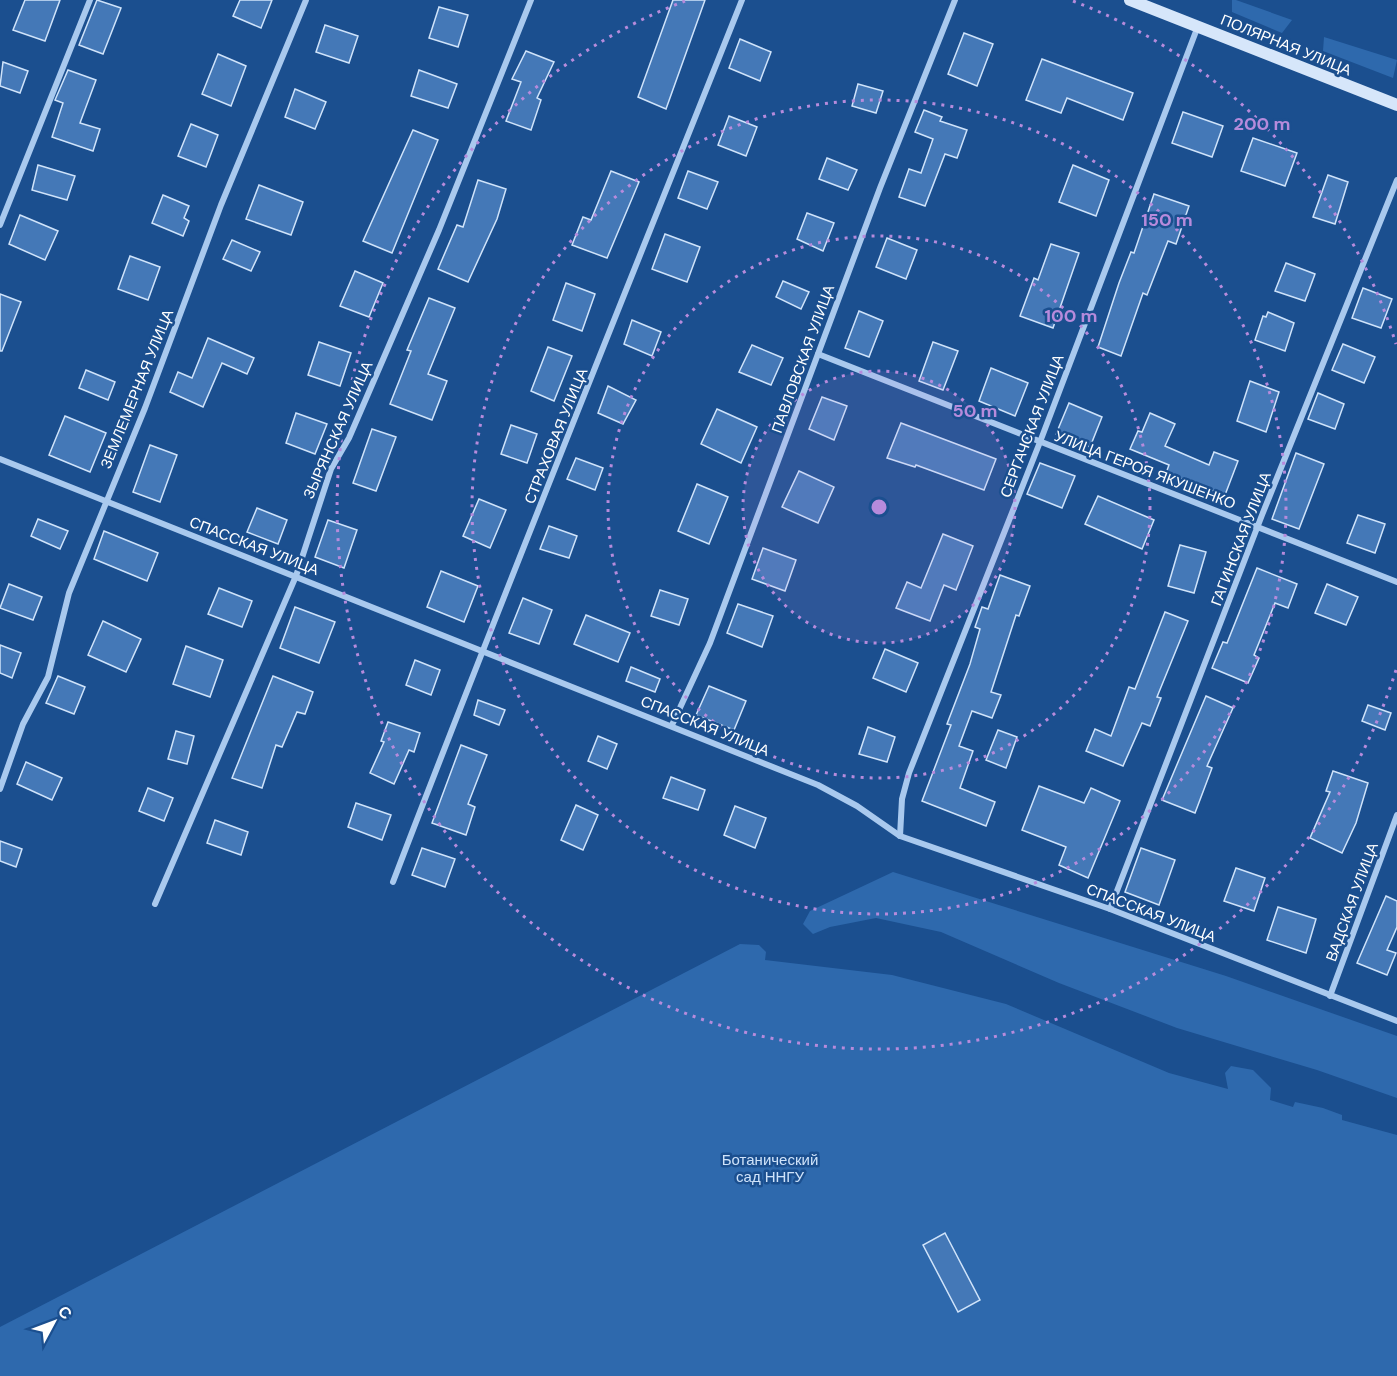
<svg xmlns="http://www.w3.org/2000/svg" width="1397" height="1376" font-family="'DM Sans',sans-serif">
<rect width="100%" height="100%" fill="#1b4f8f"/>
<g fill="#2e69ad">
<polygon points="1232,0 1236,0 1292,20 1282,33 1232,12"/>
<polygon points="1324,37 1397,60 1393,78 1323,51"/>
<polygon points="893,872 1226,976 1397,1036 1397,1098 1317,1070 1177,1028 1059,983 941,932 876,918 830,927 813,934 803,924 810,911"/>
<polygon points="740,944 759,945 766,952 765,960 892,975 1006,1004 1169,1073 1228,1089 1225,1073 1231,1066 1253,1070 1271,1088 1270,1100 1293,1107 1295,1102 1323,1108 1342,1115 1342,1120 1397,1135 1397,1376 0,1376 0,1327"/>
</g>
<g fill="#4478b7" stroke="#cfe3fa" stroke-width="1.5">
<polygon points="25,0 60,0 45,41 13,30"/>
<polygon points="97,0 121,8 103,54 79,45"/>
<polygon points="240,0 272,0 261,28 233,16"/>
<polygon points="673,0 705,0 666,109 638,97"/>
<polygon points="439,7 468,15 458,47 429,38"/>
<polygon points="325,25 358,36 349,63 316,52"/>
<polygon points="964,33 993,44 977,86 948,74"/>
<polygon points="740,39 771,52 760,81 729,68"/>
<polygon points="526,51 554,62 537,98 541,100 531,130 506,121 521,82 512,79"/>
<polygon points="218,54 246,66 231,106 202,94"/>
<polygon points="1042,59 1133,93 1123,120 1067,98 1061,113 1026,100"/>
<polygon points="3,62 28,71 20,93 0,86"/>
<polygon points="68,70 96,80 80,123 100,129 93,151 52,137 63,103 55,100"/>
<polygon points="419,70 457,84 448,108 411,96"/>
<polygon points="858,84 883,91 876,113 852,106"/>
<polygon points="295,89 326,102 315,129 285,117"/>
<polygon points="924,110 942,117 940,121 967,130 957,158 945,154 925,206 899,197 909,169 921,173 933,139 915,132"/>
<polygon points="1183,112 1223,126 1212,157 1172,143"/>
<polygon points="729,116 757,127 746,156 718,145"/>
<polygon points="191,124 218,135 206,167 178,156"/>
<polygon points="413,130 438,140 392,253 363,241"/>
<polygon points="1253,138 1297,153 1285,186 1241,171"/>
<polygon points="827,158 857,170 848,190 819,179"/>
<polygon points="38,165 75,176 67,200 32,190"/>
<polygon points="1073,165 1109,180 1096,216 1059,202"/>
<polygon points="611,171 639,182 607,258 572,245 583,217 591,220"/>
<polygon points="688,171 718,182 707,209 678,198"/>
<polygon points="1328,175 1348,182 1335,224 1313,217"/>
<polygon points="478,180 506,189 497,219 468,282 438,269 457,225 463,227"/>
<polygon points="259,185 303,202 291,235 246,219"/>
<polygon points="1154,194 1189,206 1176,244 1168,241 1147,295 1143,293 1121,356 1098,347 1119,283 1131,252 1134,253"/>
<polygon points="163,195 189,206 184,218 189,221 183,236 152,223"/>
<polygon points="807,213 834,223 823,251 797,239"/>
<polygon points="20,215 58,231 45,260 9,244"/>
<polygon points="665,234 700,247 687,282 652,269"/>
<polygon points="887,238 917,250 906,279 876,267"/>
<polygon points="232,240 260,252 251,271 223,259"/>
<polygon points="1051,244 1079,253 1053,328 1020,316 1034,278 1038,280"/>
<polygon points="130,256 160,267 148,300 118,289"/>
<polygon points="1286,263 1315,274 1305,301 1275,291"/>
<polygon points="355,271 383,283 369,317 340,306"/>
<polygon points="783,281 809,292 801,309 776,297"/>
<polygon points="566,283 595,294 582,331 553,320"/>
<polygon points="1363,288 1392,299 1381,328 1352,318"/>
<polygon points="0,294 21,302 2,351 0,351"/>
<polygon points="429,298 455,308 428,374 447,381 432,420 390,404 411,351 407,350"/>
<polygon points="859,311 883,321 869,357 845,348"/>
<polygon points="1268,312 1294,323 1285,351 1255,340 1263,316 1266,317"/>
<polygon points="632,320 661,332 652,356 624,344"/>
<polygon points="208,338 254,358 247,374 222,363 203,407 170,392 178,372 192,378"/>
<polygon points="319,342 351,353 340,386 308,375"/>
<polygon points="933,342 958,351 943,390 919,381"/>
<polygon points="1343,344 1375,357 1364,383 1332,370"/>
<polygon points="752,345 783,358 771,385 739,372"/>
<polygon points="548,347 572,356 554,401 531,391"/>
<polygon points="991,368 1028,383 1015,416 979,401"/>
<polygon points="86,370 115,382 108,400 79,388"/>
<polygon points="1250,381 1279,392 1266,432 1237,421"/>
<polygon points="608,386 636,400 623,424 598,413"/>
<polygon points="1318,393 1344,404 1335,429 1308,419"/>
<polygon points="822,397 847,406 834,440 809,429"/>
<polygon points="1069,403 1102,417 1090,447 1056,434"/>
<polygon points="717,409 757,427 741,463 701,444"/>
<polygon points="296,413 327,424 315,454 286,443"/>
<polygon points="1150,413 1175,424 1165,446 1209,465 1214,452 1238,461 1225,495 1166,473 1169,465 1130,449 1138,431 1142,432"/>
<polygon points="65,416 106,433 90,472 49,455"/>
<polygon points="901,423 996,459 984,490 916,465 915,467 887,458"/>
<polygon points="511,425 537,434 527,463 501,454"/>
<polygon points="372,429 396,437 376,491 353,483"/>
<polygon points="150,445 177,455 160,502 133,492"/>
<polygon points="1296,453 1324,464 1299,529 1272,519"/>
<polygon points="576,458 603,468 595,490 567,479"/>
<polygon points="1040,463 1075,476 1062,508 1027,494"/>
<polygon points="799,471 834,487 818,523 782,507"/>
<polygon points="697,484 728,497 709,544 678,531"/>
<polygon points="1098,496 1154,520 1142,549 1085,524"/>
<polygon points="479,499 506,510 490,548 463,536"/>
<polygon points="257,508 287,520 278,544 247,532"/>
<polygon points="1358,515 1385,524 1375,553 1347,543"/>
<polygon points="38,519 68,531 60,549 31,536"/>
<polygon points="328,520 357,530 344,568 315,557"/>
<polygon points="549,526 577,536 569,558 540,549"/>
<polygon points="104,531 158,553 147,581 94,559"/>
<polygon points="943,534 973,546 956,590 944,585 930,621 896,608 907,582 921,588"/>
<polygon points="1180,545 1206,552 1194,593 1168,586"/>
<polygon points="763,548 796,560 785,591 752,579"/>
<polygon points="1257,568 1297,584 1288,608 1275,603 1254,655 1259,658 1248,683 1212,668 1223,642 1227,643"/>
<polygon points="441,571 478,586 464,622 427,607"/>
<polygon points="1000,575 1030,586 1019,616 1016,615 991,692 1001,695 992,718 972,711 959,746 973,751 960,788 995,802 986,826 922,801 951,725 947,724 970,664 980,629 975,627 982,607 988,609"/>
<polygon points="9,584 42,597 33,620 0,608"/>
<polygon points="1327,584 1358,597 1346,625 1315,613"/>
<polygon points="219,588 252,601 242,627 208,614"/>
<polygon points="660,590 688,599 679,625 651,616"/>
<polygon points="523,598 552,610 539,644 509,633"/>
<polygon points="738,604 773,616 762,647 727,633"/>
<polygon points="295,607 335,622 319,663 280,648"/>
<polygon points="1165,612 1188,621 1157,697 1161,698 1150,726 1142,723 1123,766 1086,751 1095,729 1111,736 1129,687 1135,689"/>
<polygon points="586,615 630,633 618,662 574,644"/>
<polygon points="103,621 141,639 126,672 88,655"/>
<polygon points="0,645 21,653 12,678 0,673"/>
<polygon points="186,646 223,660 210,697 173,684"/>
<polygon points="885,649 918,663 906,692 873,678"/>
<polygon points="415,660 440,670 431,695 406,685"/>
<polygon points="631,667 660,679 655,692 626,681"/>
<polygon points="58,676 85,687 74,714 46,703"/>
<polygon points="273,676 313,692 305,714 297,712 282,747 276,745 262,788 232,778"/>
<polygon points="709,686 746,701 734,730 696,715"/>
<polygon points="1206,696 1233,708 1207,766 1212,768 1195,813 1162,800"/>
<polygon points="478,700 505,710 499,725 474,715"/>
<polygon points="1368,705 1391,713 1385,730 1362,721"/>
<polygon points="388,722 420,733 414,752 409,750 394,784 370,773 384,742 381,741"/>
<polygon points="868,727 895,737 887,762 859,754"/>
<polygon points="998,730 1017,737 1006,768 986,760"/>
<polygon points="176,731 194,736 187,764 168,759"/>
<polygon points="598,736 617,744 607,769 588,761"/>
<polygon points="461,745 487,755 468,804 475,807 466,835 432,823"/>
<polygon points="26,762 62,778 52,800 17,784"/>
<polygon points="1333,771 1368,783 1356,823 1342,853 1310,838 1330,792 1326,791"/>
<polygon points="671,777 705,790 698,810 663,798"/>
<polygon points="1039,786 1084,803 1091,788 1120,801 1088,878 1059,865 1066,847 1022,830"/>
<polygon points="148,788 173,798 164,821 139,811"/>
<polygon points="356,803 391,815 382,840 348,827"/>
<polygon points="576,805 598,815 583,850 561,840"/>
<polygon points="735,806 766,818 755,848 724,835"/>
<polygon points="215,820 248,832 241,855 207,843"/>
<polygon points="0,841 22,849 16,867 0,861"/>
<polygon points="422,848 455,859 445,887 412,875"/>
<polygon points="1141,848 1175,860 1159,905 1125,892"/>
<polygon points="1236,868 1265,878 1254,911 1224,901"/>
<polygon points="1386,896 1397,901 1397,927 1387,950 1396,953 1387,975 1357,963"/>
<polygon points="1278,907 1316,919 1306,953 1267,940"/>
<polygon points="945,1233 980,1300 958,1312 923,1245"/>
</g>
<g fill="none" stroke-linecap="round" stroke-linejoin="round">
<g stroke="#a9c9ee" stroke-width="6">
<polyline points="0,225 90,0"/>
<polyline points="818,354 1397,582"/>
<polyline points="0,459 818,785 857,806 900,836 1110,909 1397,1021"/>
<polyline points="672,725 710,643 880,188 955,0"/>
<polyline points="0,789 23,724 48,677 69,593 145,408 221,205 306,0"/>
<polyline points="900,836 902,799 909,773 1040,442 1198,26"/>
<path d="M393,882c113,-296 232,-588 349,-882"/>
<polyline points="155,904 296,576 331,469 349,438 439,230 531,0"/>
<polyline points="1110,909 1262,515 1397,180"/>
<polyline points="1330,996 1397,815"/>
</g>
<polyline stroke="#d6e6fa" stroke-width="12" points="1130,0 1397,105"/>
</g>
<circle cx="879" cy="507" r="136" fill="#b68bdc" fill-opacity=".12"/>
<g fill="none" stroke="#b68bdc" stroke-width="3" stroke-dasharray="3 6">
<circle cx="879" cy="507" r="136"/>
<circle cx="879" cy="507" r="271"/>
<circle cx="879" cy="507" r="407"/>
<path d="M1396 670A542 542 0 1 1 685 1M1073 1A542 542 0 0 1 1396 344"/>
</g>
<g text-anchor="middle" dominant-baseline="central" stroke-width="5" stroke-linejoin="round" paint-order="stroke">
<g font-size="15" fill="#fff" stroke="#1b4f8f">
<text transform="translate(1286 45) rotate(22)">ПОЛЯРНАЯ УЛИЦА</text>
<text transform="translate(803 359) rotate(-70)">ПАВЛОВСКАЯ УЛИЦА</text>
<text transform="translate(137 389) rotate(-68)">ЗЕМЛЕМЕРНАЯ УЛИЦА</text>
<text transform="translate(1032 426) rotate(-69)">СЕРГАЧСКАЯ УЛИЦА</text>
<text transform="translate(338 430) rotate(-66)">ЗЫРЯНСКАЯ УЛИЦА</text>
<text transform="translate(556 436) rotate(-68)">СТРАХОВАЯ УЛИЦА</text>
<text transform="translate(1145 470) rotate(21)">УЛИЦА ГЕРОЯ ЯКУШЕНКО</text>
<text transform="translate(1241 539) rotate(-69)">ГАГИНСКАЯ УЛИЦА</text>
<text transform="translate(254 546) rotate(21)">СПАССКАЯ УЛИЦА</text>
<text transform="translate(705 726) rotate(22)">СПАССКАЯ УЛИЦА</text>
<text transform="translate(1352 902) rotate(-70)">ВАДСКАЯ УЛИЦА</text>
<text transform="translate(1151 913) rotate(21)">СПАССКАЯ УЛИЦА</text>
</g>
<g font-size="15" fill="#cfe3fa" stroke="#1b4f8f">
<text x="770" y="1160">Ботанический<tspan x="770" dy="17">сад ННГУ</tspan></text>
</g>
</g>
<circle cx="879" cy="507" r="9" fill="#b68bdc" stroke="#1b4f8f" stroke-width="3"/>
<g font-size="18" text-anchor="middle" font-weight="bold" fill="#b68bdc" stroke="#1b4f8f" stroke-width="5" stroke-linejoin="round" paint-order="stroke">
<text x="1262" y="130">200 m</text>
<text x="1167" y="226">150 m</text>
<text x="1071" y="322">100 m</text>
<text x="975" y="417">50 m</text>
</g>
<g transform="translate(54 1322) rotate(49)" stroke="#1b4f8f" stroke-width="4.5" paint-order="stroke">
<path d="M0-4.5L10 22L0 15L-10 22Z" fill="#ffffff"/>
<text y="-9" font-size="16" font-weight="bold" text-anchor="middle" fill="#ffffff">С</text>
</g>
</svg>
